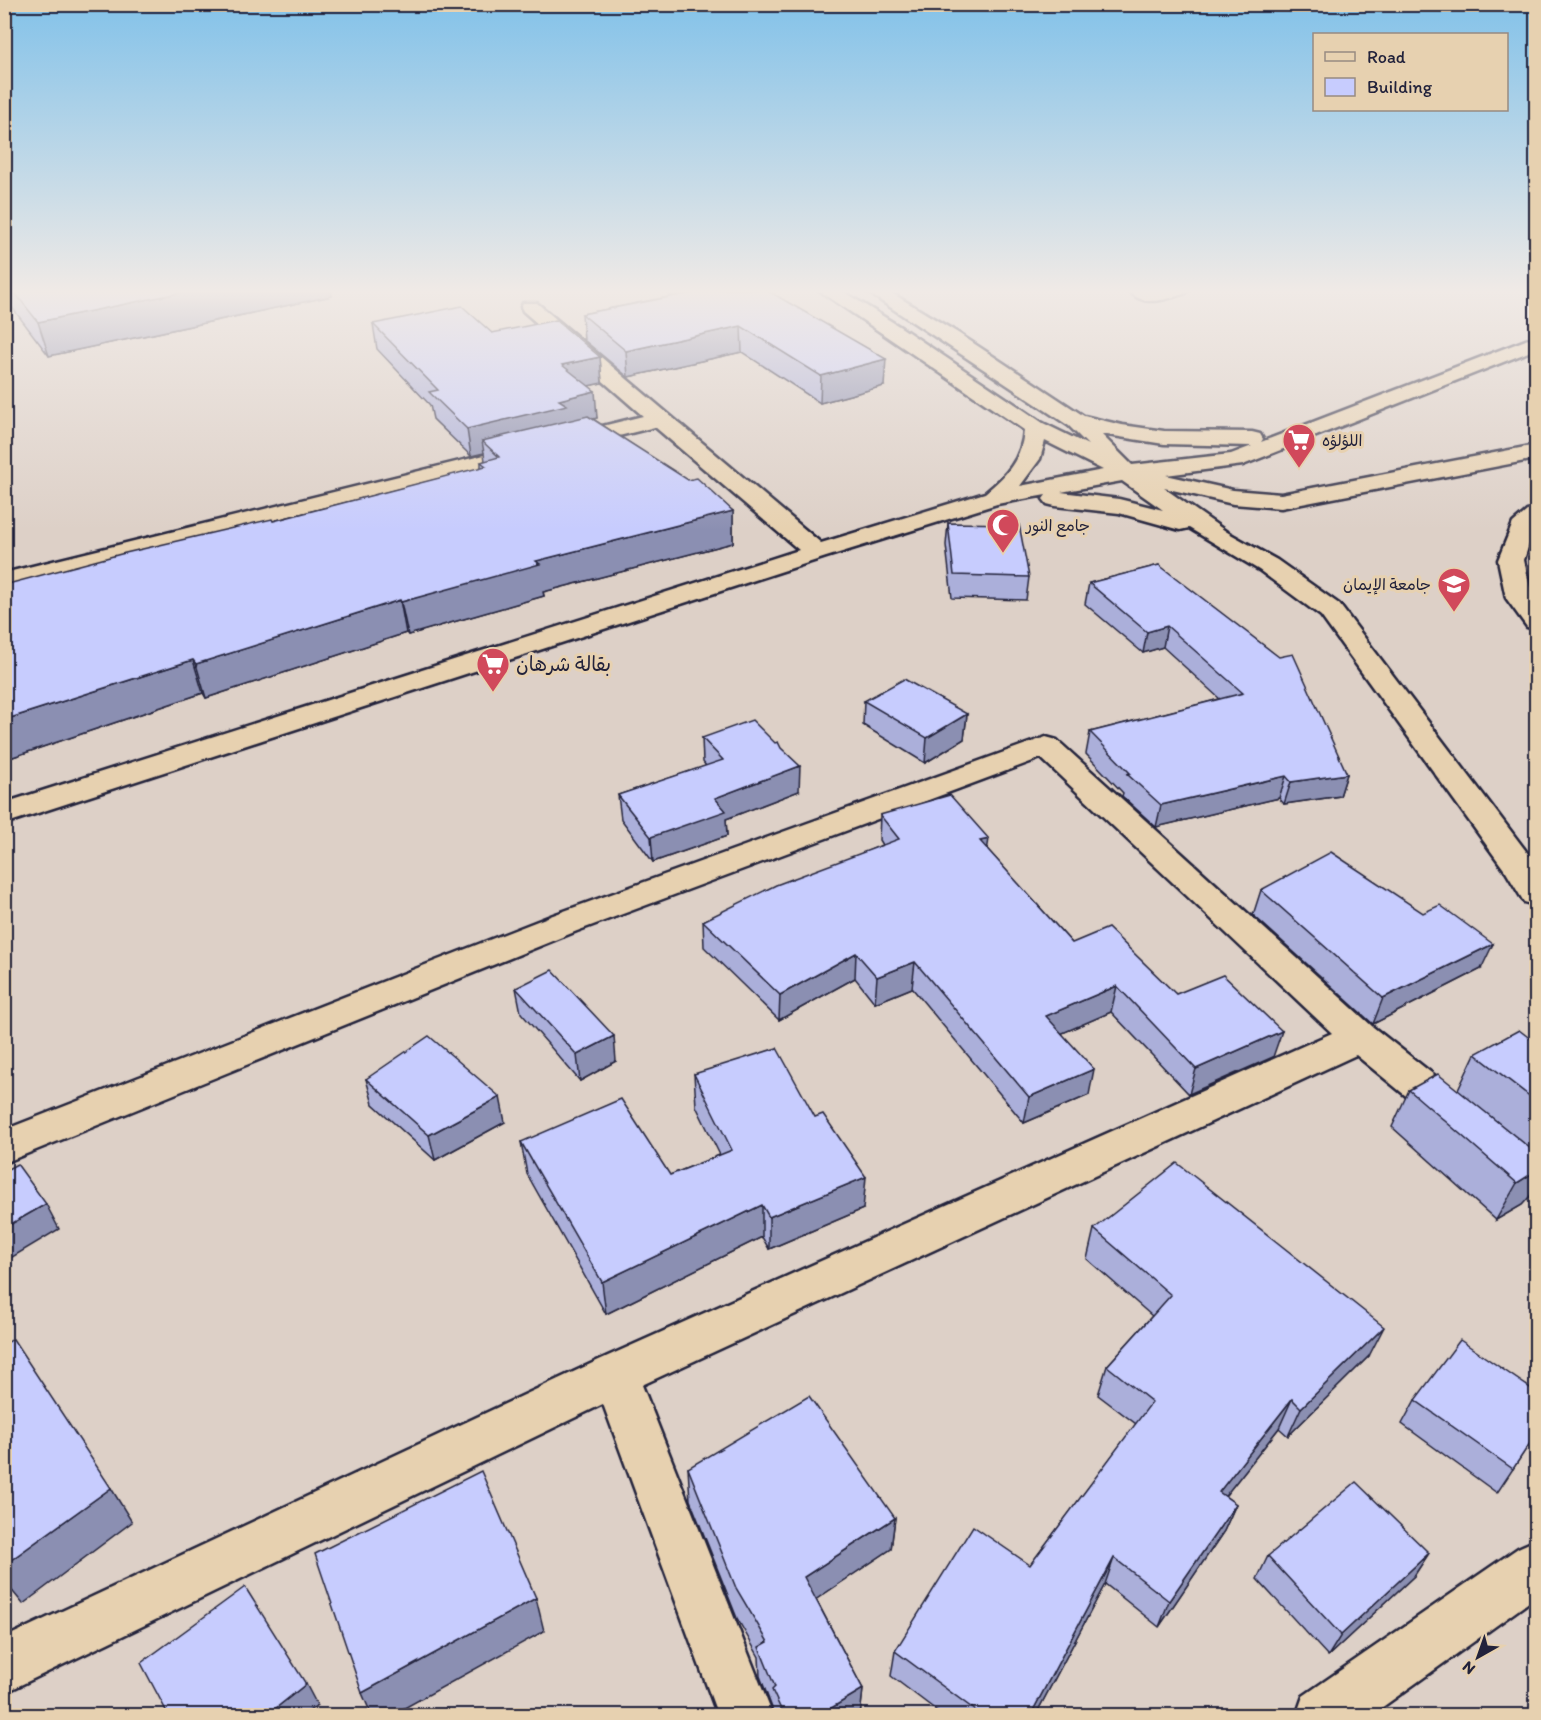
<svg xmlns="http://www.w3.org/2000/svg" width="1541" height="1720" font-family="Itim,'Playpen Sans Arabic',sans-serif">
<rect width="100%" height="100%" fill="#ddd0c7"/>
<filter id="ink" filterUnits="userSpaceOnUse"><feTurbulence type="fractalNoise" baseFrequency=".0167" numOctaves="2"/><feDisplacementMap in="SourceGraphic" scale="12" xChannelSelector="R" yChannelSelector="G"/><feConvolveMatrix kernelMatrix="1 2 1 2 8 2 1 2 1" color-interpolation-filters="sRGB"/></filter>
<g filter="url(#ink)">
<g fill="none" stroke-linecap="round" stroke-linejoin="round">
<g stroke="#22223b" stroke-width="5">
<g id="minor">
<path d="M817,289h22l63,39 141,95 45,22 -19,-19 -206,-137h22l73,44 126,83 38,9 42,6 88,1 8,2 3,5 -2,3 275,-106v13l-293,116 -77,10 67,15 48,4 255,-49v14l-255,49 -48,-4 -69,-16 63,44 50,28 62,44 193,255 4,8v38l-12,-3 -18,-30 -185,-256 -62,-46 -70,-42 -9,2 -61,-17 -64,-7 -8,-2 -4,-5 3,-4 -49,9 -171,53 -822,267v-21l795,-253 -144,-123 -651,162v-16l639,-157 -120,-105 -2,-4 2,-4h14l284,240 164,-50c21,-17 37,-34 39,-63zM1101,434l63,10 88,2 -21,8 -99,11zM1045,441l58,29 -83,16 20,-27zM1122,481l41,29 -44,-11 -58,-7z"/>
<path d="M1128,289h61l-3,4c-18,6 -44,16 -58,-4z"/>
<polygon points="1536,509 1536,528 1533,531 1524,560 1532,597 1536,603 1536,629 1527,627 1506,598 1498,560 1513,523 1527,511"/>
<polygon points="1046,737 1057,740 1373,1027 1467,1101 1473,1112 1467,1123 1453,1128 1439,1123 1356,1055 642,1385 773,1716 718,1716 603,1404 4,1693 4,1638 599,1360 1332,1033 1041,758 577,931 4,1163 4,1130 553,915"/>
<polygon points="1536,1540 1536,1597 1370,1716 1296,1716 1303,1696 1518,1548"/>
</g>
</g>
<use href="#minor" fill="#e7d1b0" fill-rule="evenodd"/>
</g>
<g fill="#abafda" stroke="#22223b" stroke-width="1.5">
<polygon points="6,289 330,289 332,296 49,356 11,306"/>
<polygon points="661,289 765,289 884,386 820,403 742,352 628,377 584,340 582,314 672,296"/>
<polygon points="373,324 492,333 600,357 602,383 588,386 597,418 593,419 733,511 733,543 543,592 544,596 408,635 406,633 206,698 203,693 4,760 273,521 481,468 481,462 485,461 484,453 471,456 433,419 430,405 377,349"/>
<polygon points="948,523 1029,577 1026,600 952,598 946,545"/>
<polygon points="1159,565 1347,774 1340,796 1284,804 1279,798 1156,827 1122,796 1123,793 1086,754 1090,732 1220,699 1163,647 1143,653 1085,604 1089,583"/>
<polygon points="864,701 967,714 964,739 925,763 863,725"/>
<polygon points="702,738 799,791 726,819 727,836 653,862 621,819 618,795 706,766 703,762"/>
<polygon points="880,815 987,849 1072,943 1176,994 1273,1057 1189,1094 1111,1012 1062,1033 1089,1095 1024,1123 912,988 875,1003 855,978 779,1020 704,947 703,921 882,845 879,840"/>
<polygon points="1261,890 1481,969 1373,1024 1253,915"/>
<polygon points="516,988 616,1061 580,1081 521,1013"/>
<polygon points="1536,1043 1536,1185 1530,1196 1522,1205 1496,1220 1392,1127 1409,1090 1458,1090 1475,1054"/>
<polygon points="694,1074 863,1209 769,1249 762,1237 606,1314 527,1174 521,1142 670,1175 720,1155 696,1106"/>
<polygon points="366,1079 505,1122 435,1160 373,1104"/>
<polygon points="1094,1229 1369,1356 1288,1436 1279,1428 1225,1496 1236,1504 1224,1531 1159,1627 1105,1584 1035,1716 944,1716 891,1676 895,1651 1030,1565 1136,1424 1098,1395 1107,1366 1152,1316 1087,1259"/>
<polygon points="1415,1400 1536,1434 1497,1493 1402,1424"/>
<polygon points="688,1468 895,1518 891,1549 816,1599 863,1689 860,1716 772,1716 772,1708 760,1676 759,1657 737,1618 690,1500"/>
<polygon points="1429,1553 1414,1576 1328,1656 1257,1579 1268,1556"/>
</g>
<g fill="#8b8fb2" stroke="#22223b" stroke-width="1.5">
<polygon points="198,289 330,289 332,296 49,356 38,322"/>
<polygon points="741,326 742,352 628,377 626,351"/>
<polygon points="600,357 602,383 565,391 562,365"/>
<polygon points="886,359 884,386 820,403 821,376"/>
<polygon points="595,391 597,418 569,425 482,441 484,453 471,456 467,429 559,400"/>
<polygon points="733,511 733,543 543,592 544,596 408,635 401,602 536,561"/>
<polygon points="400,600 406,633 206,698 196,664"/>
<polygon points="1167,626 1163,647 1143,653 1147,632"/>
<polygon points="193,660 203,693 4,760 4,720"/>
<polygon points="967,714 964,739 925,763 927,738"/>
<polygon points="800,766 799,791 726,819 727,836 653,862 651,837 715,798"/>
<polygon points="1347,774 1340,796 1284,804 1291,782"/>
<polygon points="1286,776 1279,798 1156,827 1161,805"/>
<polygon points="989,839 985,864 980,841"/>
<polygon points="1493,944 1481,969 1373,1024 1383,998"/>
<polygon points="856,953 855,978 779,1020 780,995"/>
<polygon points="915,962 912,988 875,1003 877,977"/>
<polygon points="1117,986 1111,1012 1042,1042 1046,1016"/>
<polygon points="1282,1031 1273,1057 1189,1094 1196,1069"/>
<polygon points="614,1036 616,1061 580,1081 577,1055"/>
<polygon points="1094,1069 1089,1095 1024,1123 1029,1097"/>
<polygon points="500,1097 505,1122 435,1160 429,1135"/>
<polygon points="1536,1171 1536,1185 1530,1196 1522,1205 1496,1220 1517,1183"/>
<polygon points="866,1177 863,1209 769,1249 769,1217"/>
<polygon points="46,1204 59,1229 4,1262 4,1228"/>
<polygon points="762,1205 762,1237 606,1314 602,1282"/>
<polygon points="1384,1327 1369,1356 1288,1436 1301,1408"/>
<polygon points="1292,1399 1279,1428 1207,1519 1219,1492"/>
<polygon points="111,1488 132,1522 23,1604 4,1581 4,1565"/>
<polygon points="1236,1504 1224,1531 1159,1627 1169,1601"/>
<polygon points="895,1518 891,1549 803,1608 804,1577"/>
<polygon points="1429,1553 1414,1576 1328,1656 1341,1635"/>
<polygon points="1114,1558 1105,1584 1035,1716 1030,1716"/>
<polygon points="536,1598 544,1631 390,1716 372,1716 362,1693"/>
<polygon points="306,1684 317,1705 303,1716 266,1716"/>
<polygon points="863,1689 860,1716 818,1716"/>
</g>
<g fill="#c7ccfe" stroke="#22223b" stroke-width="1.5">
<polygon points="12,289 198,289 38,322"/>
<polygon points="698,289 765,289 886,359 821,376 741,326 626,351 582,314 701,291"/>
<polygon points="462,306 492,333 556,320 600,357 562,365 595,391 559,400 567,405 467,429 429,392 438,390 373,324"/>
<polygon points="588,416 688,480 697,478 733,511 536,561 540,564 401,602 400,600 196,664 193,660 4,720 4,585 121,554 272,519 273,521 486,466 481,462 499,457 482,441"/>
<polygon points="948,523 1019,524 1029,577 954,575"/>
<polygon points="1159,565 1279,657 1293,654 1347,774 1291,782 1286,776 1161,805 1127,774 1130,773 1090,732 1243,693 1167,626 1147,632 1089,583"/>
<polygon points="904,679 967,714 927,738 864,701"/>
<polygon points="752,720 775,743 778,742 781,748 800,766 715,798 726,811 651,837 618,795 723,760 702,738"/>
<polygon points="950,795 989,839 980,841 1072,943 1108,928 1176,994 1223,975 1282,1031 1196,1069 1117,986 1046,1016 1094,1069 1029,1097 915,962 877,977 856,953 780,995 703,921 776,885 899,839 880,815"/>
<polygon points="1331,852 1423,913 1440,905 1493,944 1383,998 1261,890"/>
<polygon points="552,970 614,1036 577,1055 516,988"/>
<polygon points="1519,1030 1536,1043 1536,1101 1475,1054"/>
<polygon points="429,1036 500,1097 429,1135 366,1079"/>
<polygon points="777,1048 815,1117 823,1114 866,1177 769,1217 762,1205 602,1282 521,1142 621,1099 670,1175 732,1150 694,1074"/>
<polygon points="1438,1074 1536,1153 1536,1171 1517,1183 1409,1090"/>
<polygon points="1177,1163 1384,1327 1301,1408 1292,1399 1219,1492 1236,1504 1169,1601 1114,1558 1030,1716 983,1716 895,1651 973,1526 1030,1565 1152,1402 1107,1366 1171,1295 1094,1229"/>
<polygon points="17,1164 46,1204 4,1228 4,1171"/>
<polygon points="13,1339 111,1488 4,1565 4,1345"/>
<polygon points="1460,1340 1536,1392 1536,1434 1513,1469 1415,1400"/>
<polygon points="809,1396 895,1518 804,1577 863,1689 818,1716 784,1716 772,1690 775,1687 759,1647 768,1642 736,1588 688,1468"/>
<polygon points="481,1471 536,1598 362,1693 315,1554"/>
<polygon points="1356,1482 1429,1553 1341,1635 1268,1556"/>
<polygon points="245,1587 306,1684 266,1716 169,1716 141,1663"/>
</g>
</g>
<linearGradient id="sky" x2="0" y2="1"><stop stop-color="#83c2e9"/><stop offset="0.55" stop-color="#f0eae6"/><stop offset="1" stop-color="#f0eae6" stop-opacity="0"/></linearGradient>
<rect width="1541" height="530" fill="url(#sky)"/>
<defs>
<g id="supermarket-pin" transform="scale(1.725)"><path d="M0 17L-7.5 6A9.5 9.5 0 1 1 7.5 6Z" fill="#d1495b" stroke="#e7d1b0"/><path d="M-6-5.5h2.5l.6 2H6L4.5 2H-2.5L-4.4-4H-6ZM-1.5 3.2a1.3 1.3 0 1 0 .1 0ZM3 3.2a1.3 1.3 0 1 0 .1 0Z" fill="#fff"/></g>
<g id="mosque-pin" transform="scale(1.725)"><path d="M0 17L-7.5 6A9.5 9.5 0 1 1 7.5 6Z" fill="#d1495b" stroke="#e7d1b0"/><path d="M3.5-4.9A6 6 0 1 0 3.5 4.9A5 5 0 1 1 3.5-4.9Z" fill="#fff"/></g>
<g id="university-pin" transform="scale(1.725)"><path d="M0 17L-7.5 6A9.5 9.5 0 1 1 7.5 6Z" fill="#d1495b" stroke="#e7d1b0"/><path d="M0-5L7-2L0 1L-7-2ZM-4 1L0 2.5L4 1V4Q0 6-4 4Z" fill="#fff"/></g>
</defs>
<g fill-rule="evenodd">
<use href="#supermarket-pin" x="1299" y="440"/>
<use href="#mosque-pin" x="1003" y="525"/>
<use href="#university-pin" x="1454" y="584"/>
<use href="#supermarket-pin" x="493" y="664"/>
</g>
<g text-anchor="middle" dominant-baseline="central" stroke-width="6" stroke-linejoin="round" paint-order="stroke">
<g font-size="16" fill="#22223b" stroke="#e7d1b0" text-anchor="start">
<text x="1322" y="440">اللؤلؤه</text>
<text x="1026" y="525">جامع النور</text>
<text x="1431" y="584" text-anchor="end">جامعة الإيمان</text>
</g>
<g font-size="20" fill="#22223b" stroke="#e7d1b0" text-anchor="start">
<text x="516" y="664">بقالة شرهان</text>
</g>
</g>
<rect width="1541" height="1720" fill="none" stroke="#e7d1b0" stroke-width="24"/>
<rect x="12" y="12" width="1517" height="1696" fill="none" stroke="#22223b" stroke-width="2" filter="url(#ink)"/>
<rect x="1313" y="33" width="195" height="78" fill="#e7d1b0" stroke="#988b81" stroke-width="1.5"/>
<rect x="1325" y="52" width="30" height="9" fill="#e7d1b0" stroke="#988b81" stroke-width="1.5"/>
<text x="1367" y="63" font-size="18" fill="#22223b">Road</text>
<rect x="1325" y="78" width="30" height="18" fill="#c7ccfe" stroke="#988b81" stroke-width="1.5"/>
<text x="1367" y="93" font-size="18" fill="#22223b">Building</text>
<g transform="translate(1478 1657) rotate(220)" stroke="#e7d1b0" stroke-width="4.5" paint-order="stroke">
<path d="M0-4.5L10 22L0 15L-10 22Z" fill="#22223b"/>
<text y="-9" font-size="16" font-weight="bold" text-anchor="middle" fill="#22223b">N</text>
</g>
</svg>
